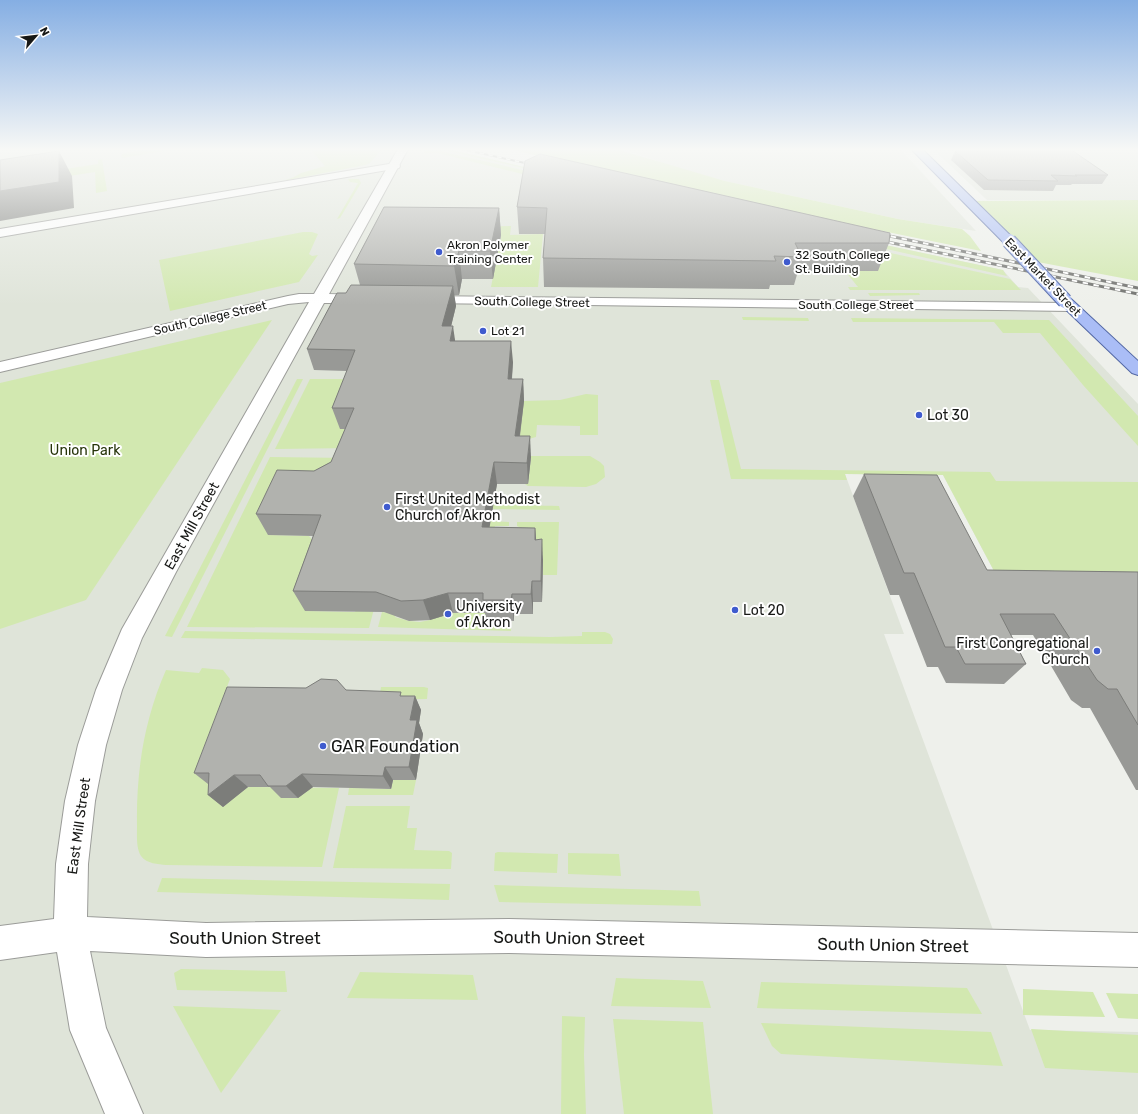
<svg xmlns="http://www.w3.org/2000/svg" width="1138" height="1114" font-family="Rubik,sans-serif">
<rect width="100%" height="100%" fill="#eef0eb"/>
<g fill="#dfe4d9">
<polygon points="0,149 447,149 598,184 1003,270 1018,287 1028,288 1138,404 1138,573 994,571 943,475 845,474 904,634 884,634 1030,1030 1138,1032 1138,1114 0,1114"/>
<polygon points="624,149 900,149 976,231 898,219 725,181 671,166"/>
<polygon points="933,149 1138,149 1138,200 987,200"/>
</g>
<g fill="#d2e8b0">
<polygon points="150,149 177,149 122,158 121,155 124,153"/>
<polygon points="310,149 382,149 370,163 365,165 283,181 294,177 301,173 325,166"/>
<polygon points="425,149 436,150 730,218 1010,279 1021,290 850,290 848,287 858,287 845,271 721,223 437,153 424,153"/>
<polygon points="439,149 447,149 598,184 1003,270 1007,276"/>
<path d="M510,149h106l109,32 173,38 64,10 8,7 11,15c-157,-32 -315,-63 -471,-102z"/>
<polygon points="102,159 107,191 96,193 95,172 0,187 20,176 98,164 98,160"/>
<polygon points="348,179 359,179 361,183 340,218 337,219 358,183 350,182"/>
<polygon points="1138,200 1138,281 1027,260 967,201"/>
<polygon points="511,226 510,235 543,234 538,287 491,287 501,235 472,227"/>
<polygon points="303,232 312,232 318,234 309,254 312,256 318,255 299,282 170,311 159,260"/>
<polygon points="868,293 919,293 920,295 870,296"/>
<polygon points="742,317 808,318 809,321 743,320"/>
<polygon points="851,318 1049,320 1138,416 1138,446 1083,385 1040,333 1003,333 994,322 853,322"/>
<polygon points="272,320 86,600 0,629 0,383"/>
<polygon points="297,379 303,379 172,637 165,636"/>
<polygon points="310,379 410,379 363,429 353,448 275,449"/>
<polygon points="710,380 719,380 741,469 990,472 996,481 1138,482 1138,573 994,571 943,475 845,474 847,480 731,479"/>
<polygon points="586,394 598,395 598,435 580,435 580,426 537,425 536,437 521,441 498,440 524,401 560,400"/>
<polygon points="529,456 590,456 600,462 604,466 605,477 596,484 586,487 528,486 525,484 528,484 531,457"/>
<polygon points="270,457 350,458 268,535 309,536 330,559 305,611 355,612 358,604 375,605 369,628 187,627"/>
<path d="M491,488c21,20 41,17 68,18l1,4 -68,-1z"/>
<polygon points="490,521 509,522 509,526 495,526 492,544 517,546 519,527 517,526 517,522 559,522 557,575 543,575 543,561 536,561 537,549 468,548 471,526 489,526"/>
<polygon points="382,612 396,613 395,617 409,621 420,622 430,620 440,613 487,613 486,620 511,621 511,631 378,627"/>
<polygon points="185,631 550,637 582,636 582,632 605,632 610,634 613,639 612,644 581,644 181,638"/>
<path d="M202,668l21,2 7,9 -30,78 36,39 12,-9 91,1 -17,79 -156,-2c-8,-1 -19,-1 -25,-9 -5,-8 -4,-21 -4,-30 -1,-54 7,-106 29,-156l33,3z"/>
<polygon points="381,687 424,687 428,688 427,699 379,700"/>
<polygon points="393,780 416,780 413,795 348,795 349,788 391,789"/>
<polygon points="346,806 410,806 407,828 417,828 414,850 449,851 452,853 451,869 333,868"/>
<polygon points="498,852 558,854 557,873 494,871 495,853"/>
<polygon points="568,853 619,854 621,876 568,874"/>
<polygon points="162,878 450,884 449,900 157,892"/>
<polygon points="494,885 699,891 701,906 499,902"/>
<polygon points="181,969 285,971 287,992 177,990 174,973"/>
<polygon points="360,972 473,975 478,1000 347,998"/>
<polygon points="616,978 703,981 711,1008 611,1006"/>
<polygon points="761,982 967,988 982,1014 757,1008"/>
<polygon points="1023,989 1093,992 1105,1017 1023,1015"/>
<polygon points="1106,993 1138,994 1138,1019 1118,1018"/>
<polygon points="173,1006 281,1010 221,1093"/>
<polygon points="562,1016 585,1017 584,1055 586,1114 561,1114"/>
<polygon points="613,1019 703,1022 713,1114 624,1114"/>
<polygon points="761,1023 991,1032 1003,1066 781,1054 772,1046"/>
<polygon points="1031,1029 1138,1035 1138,1073 1045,1068"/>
</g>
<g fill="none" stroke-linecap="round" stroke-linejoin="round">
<g stroke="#9b9c99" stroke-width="2">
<polygon id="minor" points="395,163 399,164 400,166 399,168 0,237 0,229"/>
</g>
<g stroke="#9b9c99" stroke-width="2">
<g id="tertiary">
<polygon points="398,149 408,149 329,294 365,295 370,296 372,299 370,302 365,303 324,303 176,572 142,638 122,690 106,745 95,801 88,864 87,917 206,923 509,919 1138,933 1138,967 509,953 206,957 90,951 106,1028 143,1114 105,1114 70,1030 57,952 0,960 0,926 54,919 56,864 65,801 78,745 96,690 122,629 309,302 288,304 0,372 0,362 288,296 299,294 314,294"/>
<polygon points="425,296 1071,303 1076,304 1078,307 1076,310 1071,311 420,303 418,300 420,297"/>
</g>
</g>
<g stroke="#5267a4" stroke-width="2">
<g id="primary">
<polygon points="911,149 922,149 1013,238 1015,241 1013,244 1005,244"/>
<polygon points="1065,297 1070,298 1138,361 1138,375 1132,373 1060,304 1058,301 1060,298"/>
</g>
</g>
<use href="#minor" fill="#fff" fill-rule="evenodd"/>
<use href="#tertiary" fill="#fff" fill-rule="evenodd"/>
<use href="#primary" fill="#aabdf6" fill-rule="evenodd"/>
<g stroke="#70716e" stroke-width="2">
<polyline id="rail-far1" points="462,149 534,165"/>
</g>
<g stroke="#70716e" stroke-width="3">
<g id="rail">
<polyline points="880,234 1138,288"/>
<polyline points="878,240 1138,294"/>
</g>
</g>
<use href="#rail-far1" stroke="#fff" stroke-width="1.5" stroke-dasharray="4.5" stroke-linecap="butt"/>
<use href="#rail" stroke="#fff" stroke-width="2" stroke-dasharray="5.5" stroke-linecap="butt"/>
<g stroke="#5267a4" stroke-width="16" stroke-linecap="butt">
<polyline id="primary-bridge" points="1009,241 1065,301"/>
</g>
<use href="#primary-bridge" stroke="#aabdf6" stroke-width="14"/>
</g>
<g fill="#989996">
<polygon points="961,149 1070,149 1108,175 1102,184 1072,184 1071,185 1056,185 1053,191 984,190 951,160 955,151 963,151"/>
<polygon points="525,161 889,243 878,271 798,271 794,285 770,285 769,289 544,287 543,258 545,234 519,234 517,207"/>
<polygon points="499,208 501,235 493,279 462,279 459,295 454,295 456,306 451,326 455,341 513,362 512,379 523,379 524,401 520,436 531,457 528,484 497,484 489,527 535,528 536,540 543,560 542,602 533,602 533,614 514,614 514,621 486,620 485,613 453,613 430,620 409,621 384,612 305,611 293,591 313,536 268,535 256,514 314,471 331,462 345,429 340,429 332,408 347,371 314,370 307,349 346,293 360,285 354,264"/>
<polygon points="864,474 987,570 1138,572 1138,790 1136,790 1090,708 1082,708 1071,700 1033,635 1011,635 1026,664 1004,684 946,683 938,667 927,667 899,595 890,595 853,496"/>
<polygon points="346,690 403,696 415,696 421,710 419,723 423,734 416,780 393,780 391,789 313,787 298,798 281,798 270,787 248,787 223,807 208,795 208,784 194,773"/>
</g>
<g fill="#7c7d7a">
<polygon points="59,151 72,176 74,208 0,221 0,191"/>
<polygon points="499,208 501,235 493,279 490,251"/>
<polygon points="459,251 462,279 459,295 454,266"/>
<polygon points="453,286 456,306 446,347 442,326"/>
<polygon points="453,326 456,347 450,341"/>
<polygon points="511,341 513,362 510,401 508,379"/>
<polygon points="523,379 524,401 517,457 515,436"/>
<polygon points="530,436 531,457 528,484 527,463"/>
<polygon points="494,462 497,484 486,548 482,527"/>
<polygon points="535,528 537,549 535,540"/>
<polygon points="542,539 543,560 542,602 541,581"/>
<polygon points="532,581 533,602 533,614 531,594"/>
<polygon points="448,593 453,613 430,620 423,600"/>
<polygon points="512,594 514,614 514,621 511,600"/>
<polygon points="415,696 421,710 419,723 423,734 416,780 409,767 410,720"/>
<polygon points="385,767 393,780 391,789 383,776"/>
<polygon points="302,774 313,787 298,798 286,786"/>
<polygon points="234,775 248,787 223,807 208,795"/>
</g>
<g fill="#b1b2ae" stroke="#7c7d7a">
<polygon points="975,149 1070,149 1108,175 1075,175 1077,176 1051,175 1058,181 988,180 955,151 978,151"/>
<polygon points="59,151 59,182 0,191 0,160"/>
<polygon points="540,154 890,233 889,243 795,243 802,257 774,256 776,261 543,258 547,208 517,207 525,161"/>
<polygon points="384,207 499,208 490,251 459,251 454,266 354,264"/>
<polygon points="351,285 453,286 442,326 453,326 450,341 511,341 508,379 523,379 515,436 530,436 527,463 494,462 482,527 535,528 535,540 542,539 541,581 532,581 531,594 512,594 511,600 483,600 483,593 448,593 423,600 401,601 376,592 293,591 321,515 256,514 277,470 314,471 331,462 354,408 332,408 355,350 307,349 337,293 346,293"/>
<polygon points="864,474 937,475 987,570 1138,572 1138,725 1117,689 1108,689 1097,680 1054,614 1000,614 1026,664 965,664 956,647 945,647 914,573 904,573"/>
<polygon points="321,679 337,680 346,690 401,692 400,696 415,696 410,720 417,720 409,767 385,767 383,776 302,774 286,786 268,786 260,775 234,775 208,795 209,773 194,773 227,687 306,688"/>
</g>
<linearGradient id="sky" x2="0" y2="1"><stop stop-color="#85aee3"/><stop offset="0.49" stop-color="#f7f8f6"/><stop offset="1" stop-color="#f7f8f6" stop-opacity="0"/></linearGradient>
<rect width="1138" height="305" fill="url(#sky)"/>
<g fill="#3f5bce" stroke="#fff" stroke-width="1.5">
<circle cx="439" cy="252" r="4"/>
<circle cx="787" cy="262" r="4"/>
<circle cx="483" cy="331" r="4"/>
<circle cx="919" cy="415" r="4"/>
<circle cx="387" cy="507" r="4"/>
<circle cx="735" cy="610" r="4"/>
<circle cx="448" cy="614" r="4"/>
<circle cx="1097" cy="651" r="4"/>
<circle cx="323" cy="746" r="4"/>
</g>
<g text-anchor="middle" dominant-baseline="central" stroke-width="4" stroke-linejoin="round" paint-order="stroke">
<g font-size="12" fill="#171816" stroke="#fff" text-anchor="start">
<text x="447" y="245">Akron Polymer<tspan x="447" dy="14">Training Center</tspan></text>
<text x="795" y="255">32 South College<tspan x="795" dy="14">St. Building</tspan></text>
<text x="491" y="331">Lot 21</text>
</g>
<g font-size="12" fill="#171816" stroke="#fff">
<text transform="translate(1043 277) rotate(46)">East Market Street</text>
<text transform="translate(532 302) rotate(1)">South College Street</text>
<text x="856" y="305">South College Street</text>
<text transform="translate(210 318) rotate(-13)">South College Street</text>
</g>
<g font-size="14" fill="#171816" stroke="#fff" text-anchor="start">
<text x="927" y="415">Lot 30</text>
<text x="395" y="499">First United Methodist<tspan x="395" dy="16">Church of Akron</tspan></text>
<text x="456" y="606">University<tspan x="456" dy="16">of Akron</tspan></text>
<text x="743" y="610">Lot 20</text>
<text x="1089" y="643" text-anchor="end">First Congregational<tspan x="1089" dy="16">Church</tspan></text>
</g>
<g font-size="14" fill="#263409" stroke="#fff">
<text x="85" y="450">Union Park</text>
</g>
<g font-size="14" fill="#171816" stroke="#fff">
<text transform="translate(192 526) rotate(-61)">East Mill Street</text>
<text transform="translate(79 826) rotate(-82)">East Mill Street</text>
</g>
<g font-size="17" fill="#171816" stroke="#fff" text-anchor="start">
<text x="331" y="746">GAR Foundation</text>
</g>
<g font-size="17" fill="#171816" stroke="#fff">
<text x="245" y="938">South Union Street</text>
<text transform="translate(569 938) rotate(1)">South Union Street</text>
<text transform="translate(893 945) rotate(1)">South Union Street</text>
</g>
</g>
<g transform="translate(36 36) rotate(62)" stroke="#ffffff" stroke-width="3" paint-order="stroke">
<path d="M0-3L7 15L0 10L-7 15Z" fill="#171816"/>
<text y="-6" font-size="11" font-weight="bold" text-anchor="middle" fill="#171816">N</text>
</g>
</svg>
